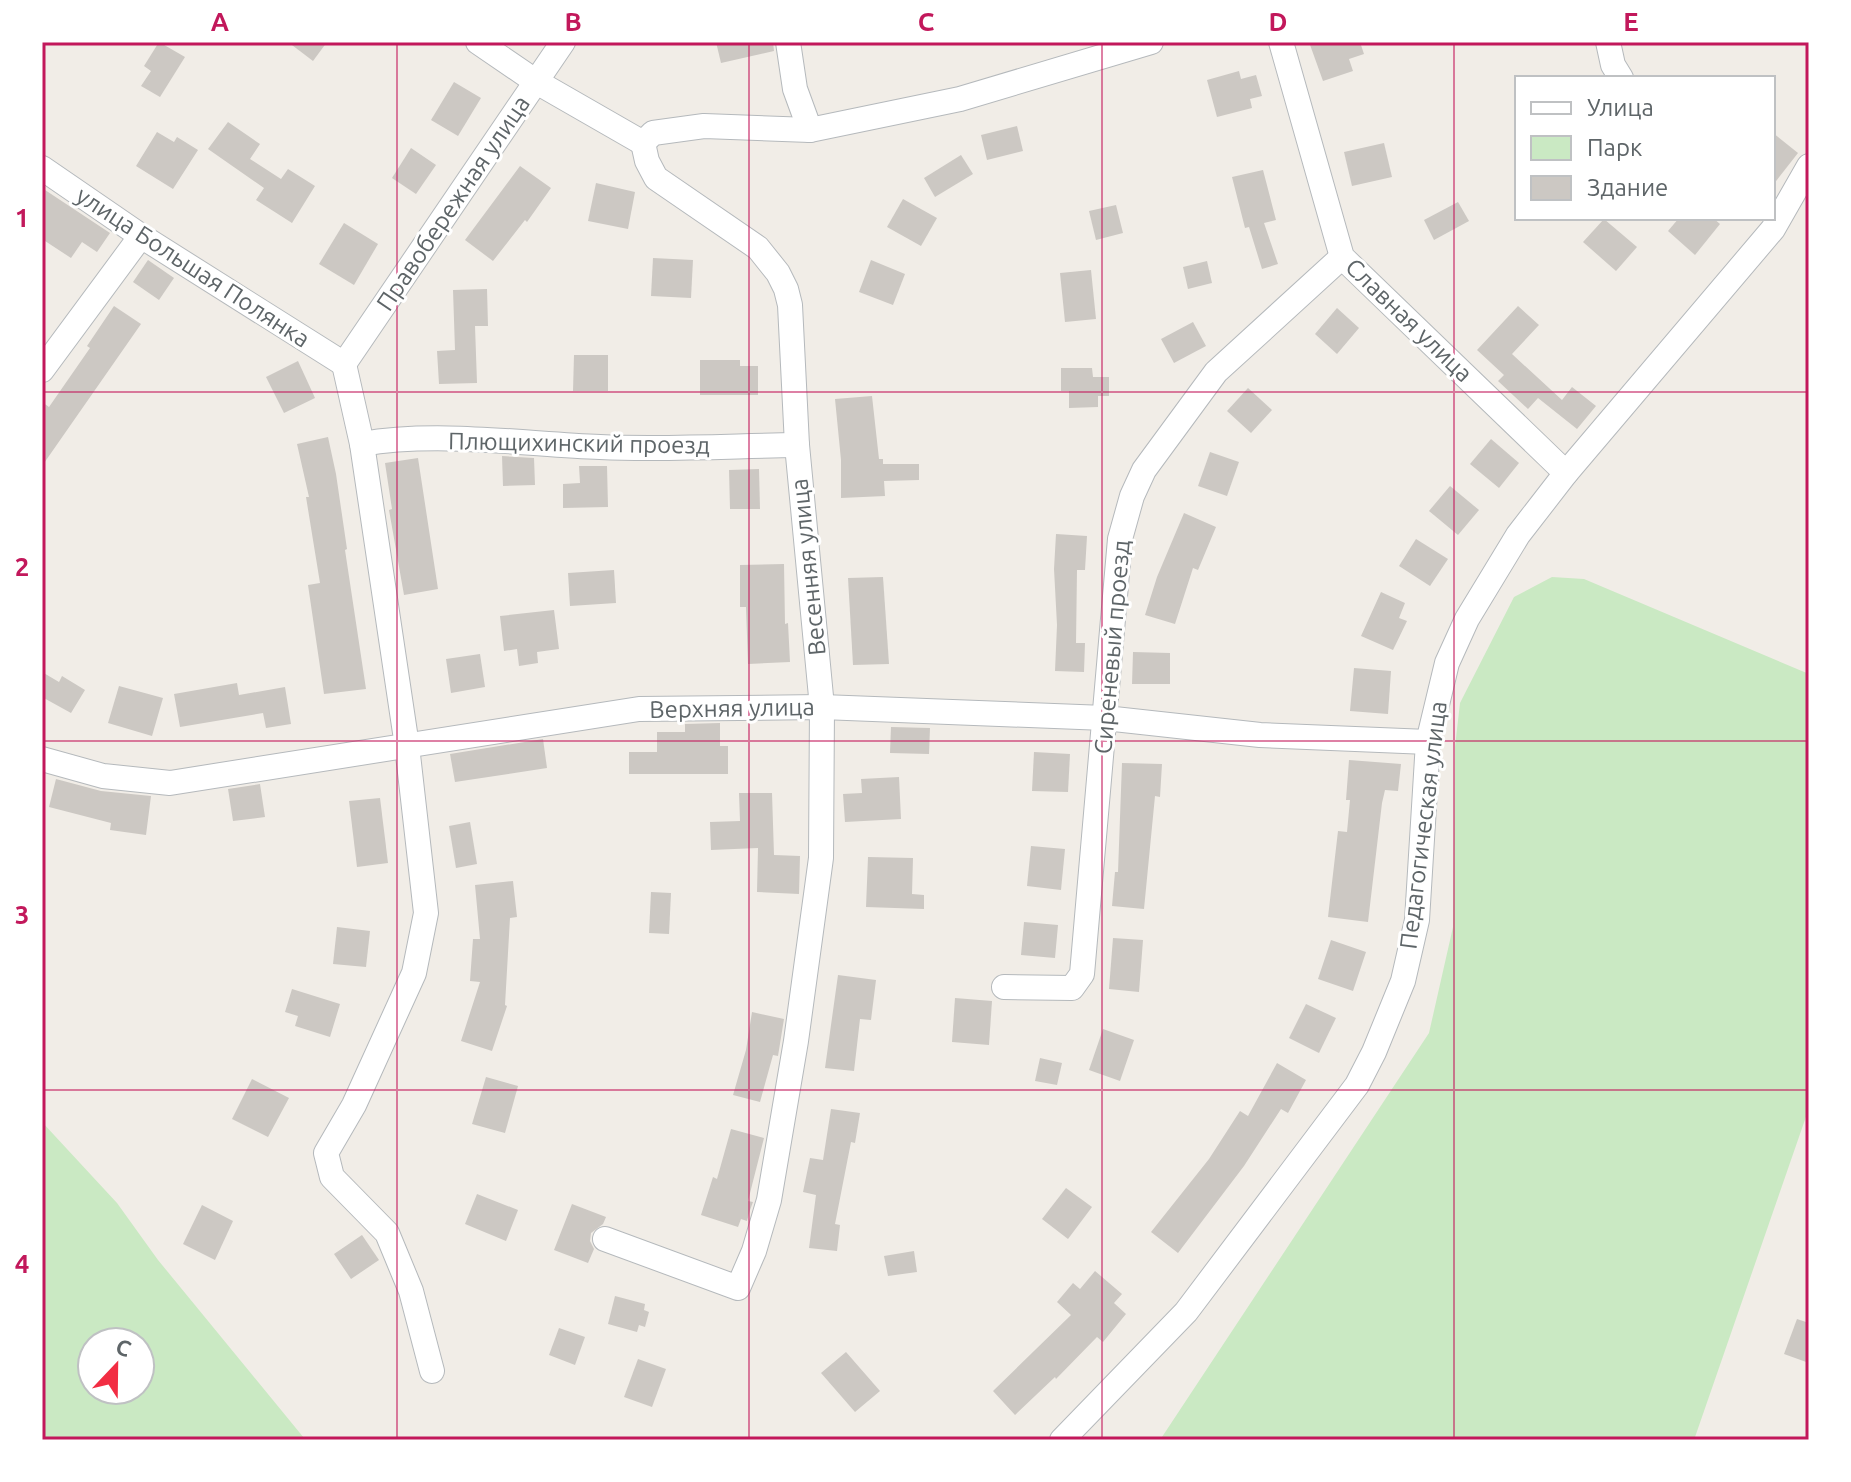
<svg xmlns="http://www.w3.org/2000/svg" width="1851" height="1482" font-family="Ubuntu,sans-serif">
<rect width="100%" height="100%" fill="#f1ede7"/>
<g fill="#cae9c3" fill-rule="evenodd">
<polygon points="1552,577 1584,579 1809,674 1809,1108 1694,1440 1160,1440 1429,1033 1453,927 1455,747 1460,703 1514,597"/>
<path d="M42,1122l75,81 41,57 146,178 5,2h-267zM92,1342h48v48h-48z"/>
</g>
<g fill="#ccc8c3">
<polygon points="159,42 185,57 160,97 141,86 151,71 144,66"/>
<polygon points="288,42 327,42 313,61"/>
<polygon points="716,42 773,42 774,51 721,63"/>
<polygon points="1309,42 1360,42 1364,54 1349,59 1353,71 1323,81"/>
<polygon points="1239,71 1241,79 1256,75 1262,96 1250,99 1252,108 1217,117 1207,80"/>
<polygon points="454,82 481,98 458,136 431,120"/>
<polygon points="228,122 260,144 250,159 281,179 288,169 315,186 292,223 256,200 264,188 208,149"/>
<polygon points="1017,126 1023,151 987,160 981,135"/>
<polygon points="157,132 174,142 177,137 198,150 173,189 136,166"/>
<polygon points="1773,133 1798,153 1773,185"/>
<polygon points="1384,143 1392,177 1352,186 1344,152"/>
<polygon points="411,148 436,165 416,194 392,178"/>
<polygon points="961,155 973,174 935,197 924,178"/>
<polygon points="520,166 551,188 527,222 525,220 493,261 465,240"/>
<polygon points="1263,170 1276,220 1264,223 1278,264 1262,269 1249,227 1245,228 1232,177"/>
<polygon points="596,183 635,192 628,229 588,221"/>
<polygon points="42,188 110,233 97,252 82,242 71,258 42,239"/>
<polygon points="903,199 937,218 921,246 887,227"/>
<polygon points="1458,202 1469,221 1434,240 1424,220"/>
<polygon points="1116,205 1123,233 1096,240 1089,211"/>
<polygon points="1679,218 1713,218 1720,224 1695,255 1668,231"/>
<polygon points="1604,219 1637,247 1616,271 1583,242"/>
<polygon points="344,223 378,244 354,285 319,264"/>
<polygon points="653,258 693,260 691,298 651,296"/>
<polygon points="148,260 174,278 159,300 133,282"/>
<polygon points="871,260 905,274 893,305 859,292"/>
<polygon points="1207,261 1212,283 1188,289 1183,267"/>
<polygon points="1091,270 1096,319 1065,322 1060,273"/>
<polygon points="487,289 488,326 475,326 477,383 439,384 437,351 455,350 453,290"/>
<polygon points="114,306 141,324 42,466 42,402 49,407 90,348 87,346"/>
<polygon points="1518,306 1539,325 1512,354 1562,400 1572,387 1596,406 1577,429 1538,398 1528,409 1498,381 1504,375 1477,350"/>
<polygon points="1337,308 1359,328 1337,354 1315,334"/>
<polygon points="1193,322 1206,346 1174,363 1161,339"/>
<polygon points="574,355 608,355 608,391 573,391"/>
<polygon points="700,360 740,360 740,366 758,366 758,395 700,395"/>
<polygon points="298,361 315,398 284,413 266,377"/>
<polygon points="1061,368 1092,368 1093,377 1109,377 1109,396 1098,396 1098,407 1069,408 1069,391 1061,391"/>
<polygon points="1248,388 1272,410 1251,433 1227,411"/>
<polygon points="872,396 879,459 883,459 883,464 919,464 919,480 884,481 885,496 841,498 841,460 835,399"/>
<polygon points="328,437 336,474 347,549 345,550 366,689 324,694 308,585 320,583 306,497 309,497 297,444"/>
<polygon points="1491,439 1519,463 1499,488 1470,464"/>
<polygon points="1210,452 1239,462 1227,496 1198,486"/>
<polygon points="502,456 534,458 535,485 503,486"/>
<polygon points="418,458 438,589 404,595 389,510 392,509 385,463"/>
<polygon points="579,466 607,466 608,507 563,508 563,484 580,483"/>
<polygon points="759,469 760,509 730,509 729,470"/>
<polygon points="1450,486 1479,510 1458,535 1429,511"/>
<polygon points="1184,513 1216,527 1198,570 1193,568 1175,624 1145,615 1157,577"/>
<polygon points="1056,534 1087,536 1085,570 1077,570 1076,643 1085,643 1084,672 1055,671 1057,625 1054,569"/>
<polygon points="1416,539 1448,559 1430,586 1399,566"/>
<polygon points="784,564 785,624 788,623 790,662 748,664 746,607 740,607 740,565"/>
<polygon points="614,570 616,603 570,606 568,573"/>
<polygon points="883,577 889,664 853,665 848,578"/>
<polygon points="1381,592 1405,603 1399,618 1407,621 1393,650 1361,636"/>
<polygon points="554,610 559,649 537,652 538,663 519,666 517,649 504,651 500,616"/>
<polygon points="1133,652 1170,653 1170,684 1132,684"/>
<polygon points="480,654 485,687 451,693 446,659"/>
<polygon points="1354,668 1391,671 1388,714 1350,711"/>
<polygon points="42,672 59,682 62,676 85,690 71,713 42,697"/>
<polygon points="237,683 239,695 285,687 291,724 266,728 263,713 180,727 174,694"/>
<polygon points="119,686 163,698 152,736 108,723"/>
<polygon points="720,723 720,746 728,746 728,774 629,774 629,752 657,752 657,732 685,732 685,724"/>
<polygon points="891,727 930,728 929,754 890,753"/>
<polygon points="543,739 547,768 455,782 450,754"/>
<polygon points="1034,752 1070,754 1068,792 1032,791"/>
<polygon points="1349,760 1401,764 1398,791 1385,790 1382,803 1368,922 1328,917 1338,831 1347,832 1350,800 1346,800"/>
<polygon points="1122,763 1162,764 1160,797 1155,796 1144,909 1112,906 1115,872 1118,872"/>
<polygon points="899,777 901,819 845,822 843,794 862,793 861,779"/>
<polygon points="56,779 101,791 151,796 146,835 110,830 111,823 49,807"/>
<polygon points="260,784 265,817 233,821 228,789"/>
<polygon points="739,793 772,793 774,855 800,856 799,894 757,892 758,848 711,850 710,822 740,821"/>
<polygon points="380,798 388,863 357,867 349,801"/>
<polygon points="470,822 477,864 456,868 449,826"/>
<polygon points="1031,846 1065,849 1061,890 1027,886"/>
<polygon points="868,857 913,858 912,894 924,895 924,909 866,907"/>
<polygon points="513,881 517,917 510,918 505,1005 507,1006 492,1051 461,1041 480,982 470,981 473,939 480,939 475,885"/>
<polygon points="651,892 671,893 669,934 649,933"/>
<polygon points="1024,922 1058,925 1055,958 1021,955"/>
<polygon points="337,927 370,931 366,967 333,964"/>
<polygon points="1113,938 1143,940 1139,992 1109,989"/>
<polygon points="1331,940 1366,952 1353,991 1318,979"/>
<polygon points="838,975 876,980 871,1020 860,1019 854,1071 825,1068"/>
<polygon points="292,989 340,1004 330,1037 295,1026 298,1016 285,1012"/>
<polygon points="955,998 992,1001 989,1045 952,1042"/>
<polygon points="1306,1004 1336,1018 1319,1053 1289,1038"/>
<polygon points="752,1012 784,1019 778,1056 773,1055 760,1102 733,1095 746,1050"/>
<polygon points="1103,1029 1134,1040 1120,1081 1089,1070"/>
<polygon points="1040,1058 1062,1063 1057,1085 1035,1081"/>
<polygon points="1277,1063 1306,1080 1288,1113 1281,1109 1244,1166 1178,1253 1151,1232 1209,1159 1240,1111 1248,1116"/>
<polygon points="486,1077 518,1086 505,1133 472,1124"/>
<polygon points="252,1079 289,1098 268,1137 232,1119"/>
<polygon points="831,1109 860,1113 855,1143 851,1142 835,1224 840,1225 837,1251 809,1248 816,1195 803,1192 810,1158 823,1160"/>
<polygon points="731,1129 764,1138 748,1201 753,1202 750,1210 747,1221 741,1219 738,1227 701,1215 713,1177 717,1179"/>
<polygon points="1066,1188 1092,1207 1068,1239 1042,1219"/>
<polygon points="477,1194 518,1210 506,1241 465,1224"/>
<polygon points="572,1204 606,1217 603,1224 591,1233 590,1241 594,1249 588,1263 554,1250"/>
<polygon points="202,1205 233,1221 215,1260 183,1244"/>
<polygon points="362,1235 379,1260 351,1279 334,1254"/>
<polygon points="914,1251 917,1272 888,1276 884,1256"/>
<polygon points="1095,1271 1122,1294 1114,1303 1126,1314 1103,1342 1097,1337 1056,1379 1055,1377 1015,1415 993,1391 1071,1315 1057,1302 1073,1283 1080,1289"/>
<polygon points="615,1296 645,1304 644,1310 649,1312 645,1327 639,1325 637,1332 608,1324"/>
<polygon points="1797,1319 1809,1323 1809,1363 1784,1354"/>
<polygon points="559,1328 585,1337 575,1365 549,1355"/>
<polygon points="846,1352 880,1391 855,1412 821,1373"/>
<polygon points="638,1359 666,1369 652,1407 624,1397"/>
</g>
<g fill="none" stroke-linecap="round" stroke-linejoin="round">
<g stroke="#b5b9bc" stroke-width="26">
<g id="street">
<polyline points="478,42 535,81 643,143 653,133 704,126 810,130 960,99 1151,42"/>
<polyline points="788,42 795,89 810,130"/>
<polyline points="1281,42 1342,257 1566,473"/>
<polyline points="1608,42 1613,65 1621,78"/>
<polyline points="42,168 141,236 344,364"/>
<polyline points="344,364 362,444 407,746 426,913 414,973 354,1105 326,1153 332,1177 387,1233 411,1291 432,1371"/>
<polyline points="344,364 563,42"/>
<polyline points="42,370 141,236"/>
<path d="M362,444c74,-13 163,0 238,3 65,3 131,-1 197,-2"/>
<polyline points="42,759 103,776 170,783 639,709 822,707 1105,718 1260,735 1428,742"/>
<polyline points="1004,987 1072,988 1082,974 1120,539 1132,496 1144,470 1216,372 1342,257"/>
<polyline points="605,1239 738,1288 754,1251 769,1200 796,1041 821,858 822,707 797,445 790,305 786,289 778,273 758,248 656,178 647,161 643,143"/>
<polyline points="1062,1440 1186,1312 1357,1085 1374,1052 1403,981 1417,920 1428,742 1447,663 1467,619 1518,535 1566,473 1773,229 1809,166"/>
</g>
</g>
<use href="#street" stroke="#fff" stroke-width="24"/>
</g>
<path fill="none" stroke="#c2185b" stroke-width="2" stroke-opacity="0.55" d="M397,42v1398M749,42v1398M1102,42v1398M1454,42v1398M42,392h1767M42,741h1767M42,1090h1767"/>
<g text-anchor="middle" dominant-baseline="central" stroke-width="6" stroke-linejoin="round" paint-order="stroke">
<g font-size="24" fill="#5e6568" stroke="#fff">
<text transform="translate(453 203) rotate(-56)">Правобережная улица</text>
<text transform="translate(193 267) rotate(33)">улица Большая Полянка</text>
<text transform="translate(1409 320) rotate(44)">Славная улица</text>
<text transform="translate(579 443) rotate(1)">Плющихинский проезд</text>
<text transform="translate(808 567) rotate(-96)">Весенняя улица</text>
<text transform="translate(1112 647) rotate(-85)">Сиреневый проезд</text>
<text transform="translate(732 708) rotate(-1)">Верхняя улица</text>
<text transform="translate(1423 825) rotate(-83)">Педагогическая улица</text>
</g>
</g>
<rect width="1851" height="1482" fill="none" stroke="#ffffff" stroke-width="88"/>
<rect x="1515" y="76" width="260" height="144" fill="#ffffff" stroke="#bfc1c3" stroke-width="2"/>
<rect x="1531" y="102" width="40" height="12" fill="#ffffff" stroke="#bfc1c3" stroke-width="2"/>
<text x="1587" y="116" font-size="24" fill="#5e6568">Улица</text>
<rect x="1531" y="136" width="40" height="24" fill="#cae9c3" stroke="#bfc1c3" stroke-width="2"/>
<text x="1587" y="156" font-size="24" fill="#5e6568">Парк</text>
<rect x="1531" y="176" width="40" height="24" fill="#ccc8c3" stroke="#bfc1c3" stroke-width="2"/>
<text x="1587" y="196" font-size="24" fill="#5e6568">Здание</text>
<g transform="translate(116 1366) rotate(22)"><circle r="38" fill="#ffffff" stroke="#bfc1c3" stroke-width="2"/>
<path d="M0-6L14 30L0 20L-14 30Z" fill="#f22d43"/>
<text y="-12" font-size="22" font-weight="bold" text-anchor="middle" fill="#5e6568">С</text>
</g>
<rect x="44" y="44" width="1763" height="1394" fill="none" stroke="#c2185b" stroke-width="3"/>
<g font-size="26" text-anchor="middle" font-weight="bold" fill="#c2185b">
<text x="220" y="31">A</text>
<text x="573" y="31">B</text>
<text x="926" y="31">C</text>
<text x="1278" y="31">D</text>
<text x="1631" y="31">E</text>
<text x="22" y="227">1</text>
<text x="22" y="576">2</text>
<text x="22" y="924">3</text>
<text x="22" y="1273">4</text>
</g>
</svg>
